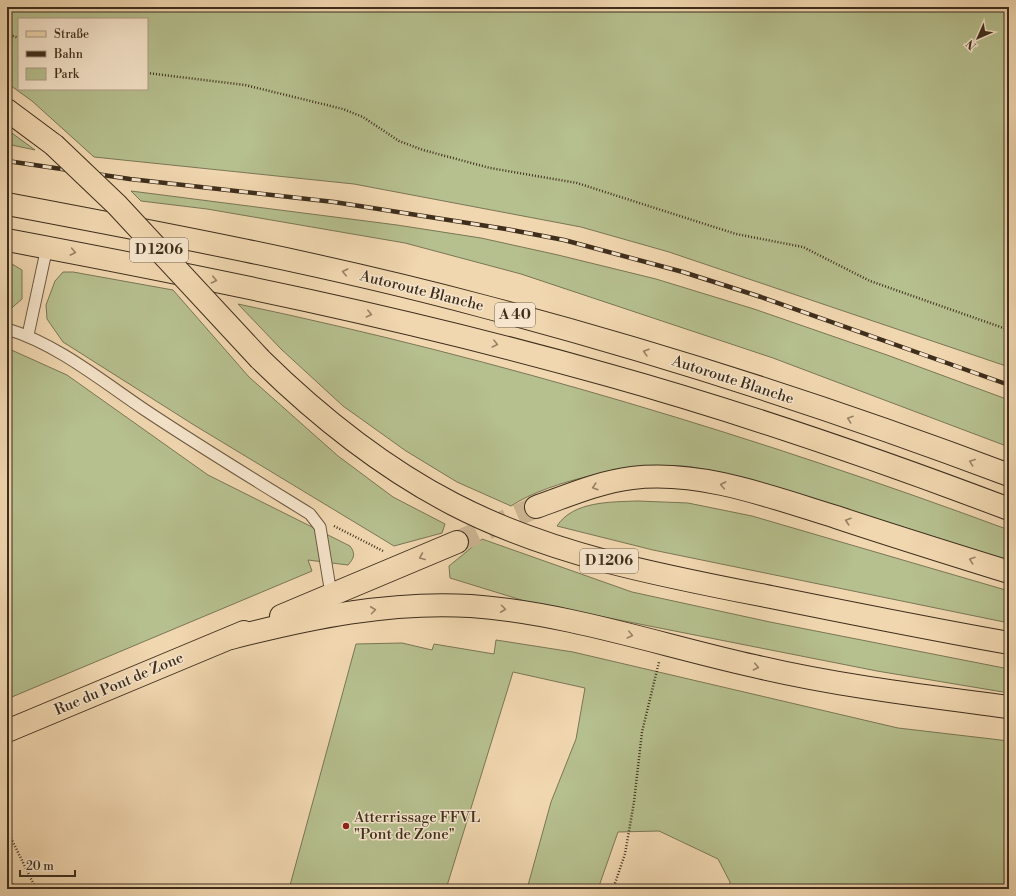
<svg xmlns="http://www.w3.org/2000/svg" width="1016" height="896" font-family="'Libre Bodoni',serif">
<rect width="100%" height="100%" fill="#f1d7b0"/>
<filter id="stains"><feTurbulence type="fractalNoise" baseFrequency=".005" numOctaves="4"/><feColorMatrix values="0 0 0 0 .2 0 0 0 0 .09 0 0 0 0 .02 0 0 0 .5 -.17"/></filter>
<radialGradient id="worn" r=".72"><stop offset=".6" stop-color="#630" stop-opacity="0"/><stop offset="1" stop-color="#630" stop-opacity=".3"/></radialGradient>
<g fill="#b6bf8e" stroke="#7a7655" fill-rule="evenodd">
<path d="M7,7h1002v360l-340,-115 -88,-25 -227,-43 -260,-27 -62,-56 -25,-18zM19,19h128v70h-128z"/>
<polygon points="7,130 9,131 35,150 7,144"/>
<polygon points="131,191 397,225 481,238 558,255 656,279 754,309 887,355 1009,400 1009,447 773,358 521,274 405,243 207,209 141,201"/>
<polygon points="7,261 22,270 22,299 7,312"/>
<polygon points="63,272 73,272 173,290 249,377 338,456 393,497 445,524 442,533 394,546 194,425 63,342 47,319 46,305 55,281"/>
<path d="M238,304c262,55 520,133 771,226v31c-64,-21 -128,-41 -193,-61 -35,-12 -71,-23 -107,-30 -9,-1 -18,-4 -27,-4 -47,-3 -132,14 -171,40l-54,-24 -51,-31 -63,-45 -62,-57z"/>
<path d="M7,348l60,27 141,100 142,71c6,8 4,12 -2,19l-40,-5 4,11 -305,128z"/>
<path d="M638,501l50,2 64,13 257,75v32l-356,-73 -96,-24c16,-25 54,-24 81,-25z"/>
<polygon points="482,539 632,592 770,622 1009,669 1009,693 877,671 528,602 450,578 449,566"/>
<polygon points="496,640 573,652 898,728 1009,741 1009,889 729,889 730,882 718,859 659,831 618,832 598,889 527,889 551,802 576,739 585,688 513,672 446,889 289,889 356,644 402,643 432,650 434,644 494,654"/>
</g>
<g fill="none" stroke-linecap="round" stroke-linejoin="round">
<polyline stroke="#cdb592" stroke-width="22" stroke-dasharray="22 11" stroke-linecap="butt" points="457,542 536,507"/>
<g stroke="#6b5841" stroke-width="13">
<g id="service">
<path d="M7,329c50,15 95,52 138,81 54,36 110,70 165,104l10,13 11,67"/>
<polyline points="28,335 47,247"/>
</g>
</g>
<g stroke="#3e2e1c" stroke-width="24">
<g id="primary">
<polyline points="7,110 54,145"/>
<path d="M260,359c58,57 120,107 193,145 98,51 210,72 318,93 79,16 159,32 238,46"/>
<path d="M536,507c31,-11 63,-25 96,-29 69,-8 139,19 204,39 57,19 115,37 173,55"/>
<polyline points="281,616 457,542"/>
<path d="M231,638c78,-20 159,-37 240,-32 96,7 189,39 283,60 84,20 170,30 255,41"/>
<polyline points="7,731 244,632"/>
</g>
</g>
<g stroke="#3e2e1c" stroke-width="24">
<g id="motorway">
<path d="M7,204c159,30 318,60 475,102 178,47 355,104 527,169"/>
<path d="M7,240c202,38 403,79 601,135 136,38 269,84 401,134"/>
</g>
</g>
<g stroke="#3e2e1c" stroke-width="2.5" stroke-dasharray="1 2" stroke-linecap="butt">
<polyline points="7,34 19,38"/>
<polyline points="147,73 245,85 343,109 363,117 399,141 423,150 490,168 577,183 736,234 803,247 870,281 1009,330"/>
<polyline points="334,526 383,551"/>
<polyline points="7,830 36,889"/>
<polyline points="7,881 21,889"/>
<polyline points="613,889 625,854 634,802 642,732 659,662"/>
</g>
<use href="#service" stroke="#f6e5cc" stroke-width="11"/>
<use href="#primary" stroke="#f1d7b0" stroke-width="22"/>
<use href="#motorway" stroke="#f1d7b0" stroke-width="22"/>
<g stroke="#3e2e1c" stroke-width="4.5">
<polyline id="rail" points="7,161 130,179 334,202 506,229 564,240 683,272 761,297 1009,385"/>
</g>
<use href="#rail" stroke="#f6e5cc" stroke-width="3" stroke-dasharray="9" stroke-linecap="butt"/>
<g stroke="#3e2e1c" stroke-width="24" stroke-linecap="butt">
<polyline id="primary-bridge" points="54,145 117,205 260,359"/>
</g>
<use href="#primary-bridge" stroke="#f1d7b0" stroke-width="22"/>
</g>
<defs><path id="oneway-chevron" d="M-2-3.5L2.5 0L-2 3.5" fill="none" stroke-width="1.6" stroke-linecap="round" stroke-linejoin="round"/></defs>
<g stroke="#988266">
<use href="#oneway-chevron" transform="translate(73 252) rotate(11)"/>
<use href="#oneway-chevron" transform="translate(345 272) rotate(-167)"/>
<use href="#oneway-chevron" transform="translate(214 280) rotate(12)"/>
<use href="#oneway-chevron" transform="translate(369 314) rotate(13)"/>
<use href="#oneway-chevron" transform="translate(495 344) rotate(14)"/>
<use href="#oneway-chevron" transform="translate(646 352) rotate(-164)"/>
<use href="#oneway-chevron" transform="translate(850 419) rotate(-161)"/>
<use href="#oneway-chevron" transform="translate(972 462) rotate(-160)"/>
<use href="#oneway-chevron" transform="translate(723 485) rotate(-169)"/>
<use href="#oneway-chevron" transform="translate(595 487) rotate(163)"/>
<use href="#oneway-chevron" transform="translate(848 521) rotate(-162)"/>
<use href="#oneway-chevron" transform="translate(422 557) rotate(157)"/>
<use href="#oneway-chevron" transform="translate(972 560) rotate(-162)"/>
<use href="#oneway-chevron" transform="translate(503 609) rotate(7)"/>
<use href="#oneway-chevron" transform="translate(373 610) rotate(-7)"/>
<use href="#oneway-chevron" transform="translate(630 635) rotate(14)"/>
<use href="#oneway-chevron" transform="translate(756 667) rotate(12)"/>
</g>
<circle fill="#8f2418" stroke="#f6e5cc" stroke-width="1.5" cx="346" cy="826" r="4"/>
<g text-anchor="middle" dominant-baseline="central" stroke-width="3" stroke-linejoin="round" paint-order="stroke">
<g fill="#f6e5cc" stroke="#756551" stroke-width="1">
<rect x="130" y="238" width="58" height="24" rx="3"/>
<rect x="495" y="303" width="40" height="24" rx="3"/>
<rect x="580" y="549" width="58" height="24" rx="3"/>
</g>
<g font-size="14" font-weight="bold" fill="#3e2e1c">
<text x="159" y="250">D 1206</text>
<text x="515" y="315">A 40</text>
<text x="609" y="561">D 1206</text>
</g>
<g font-size="15" fill="#3e2e1c" stroke="#f6e5cc">
<text transform="translate(422 291) rotate(14)">Autoroute Blanche</text>
<text transform="translate(733 380) rotate(18)">Autoroute Blanche</text>
<text transform="translate(119 684) rotate(-23)">Rue du Pont de Zone</text>
</g>
<g font-size="15" fill="#3e2e1c" stroke="#f6e5cc" text-anchor="start">
<text x="354" y="817">Atterrissage FFVL<tspan x="354" dy="17">"Pont de Zone"</tspan></text>
</g>
</g>
<rect width="1016" height="896" fill="none" stroke="#f1d7b0" stroke-width="24"/>
<rect x="8" y="8" width="1000" height="880" fill="none" stroke="#3e2e1c" stroke-width="2"/>
<rect x="12" y="12" width="992" height="872" fill="none" stroke="#3e2e1c"/>
<rect x="18" y="18" width="130" height="72" fill="#f6e5cc" stroke="#ac9c86"/>
<rect x="26" y="31" width="20" height="6" fill="#f1d7b0" stroke="#ac9c86"/>
<text x="54" y="38" font-size="12" fill="#3e2e1c">Straße</text>
<rect x="26" y="51" width="20" height="6" fill="#3e2e1c" stroke="#ac9c86"/>
<text x="54" y="58" font-size="12" fill="#3e2e1c">Bahn</text>
<rect x="26" y="68" width="20" height="12" fill="#b6bf8e" stroke="#ac9c86"/>
<text x="54" y="78" font-size="12" fill="#3e2e1c">Park</text>
<g transform="translate(978 38) rotate(225)" stroke="#f6e5cc" stroke-width="3" paint-order="stroke">
<path d="M0-3L7 15L0 10L-7 15Z" fill="#3e2e1c"/>
<text y="-6" font-size="11" font-weight="bold" text-anchor="middle" fill="#3e2e1c">N</text>
</g>
<path d="M20 870v6h55v-6" fill="none" stroke="#3e2e1c" stroke-width="2"/>
<text x="26" y="870" font-size="12" fill="#3e2e1c" stroke="#f6e5cc" stroke-width="3" paint-order="stroke">20 m</text>
<rect width="100%" height="100%" filter="url(#stains)"/>
<rect width="100%" height="100%" fill="url(#worn)"/>
</svg>
